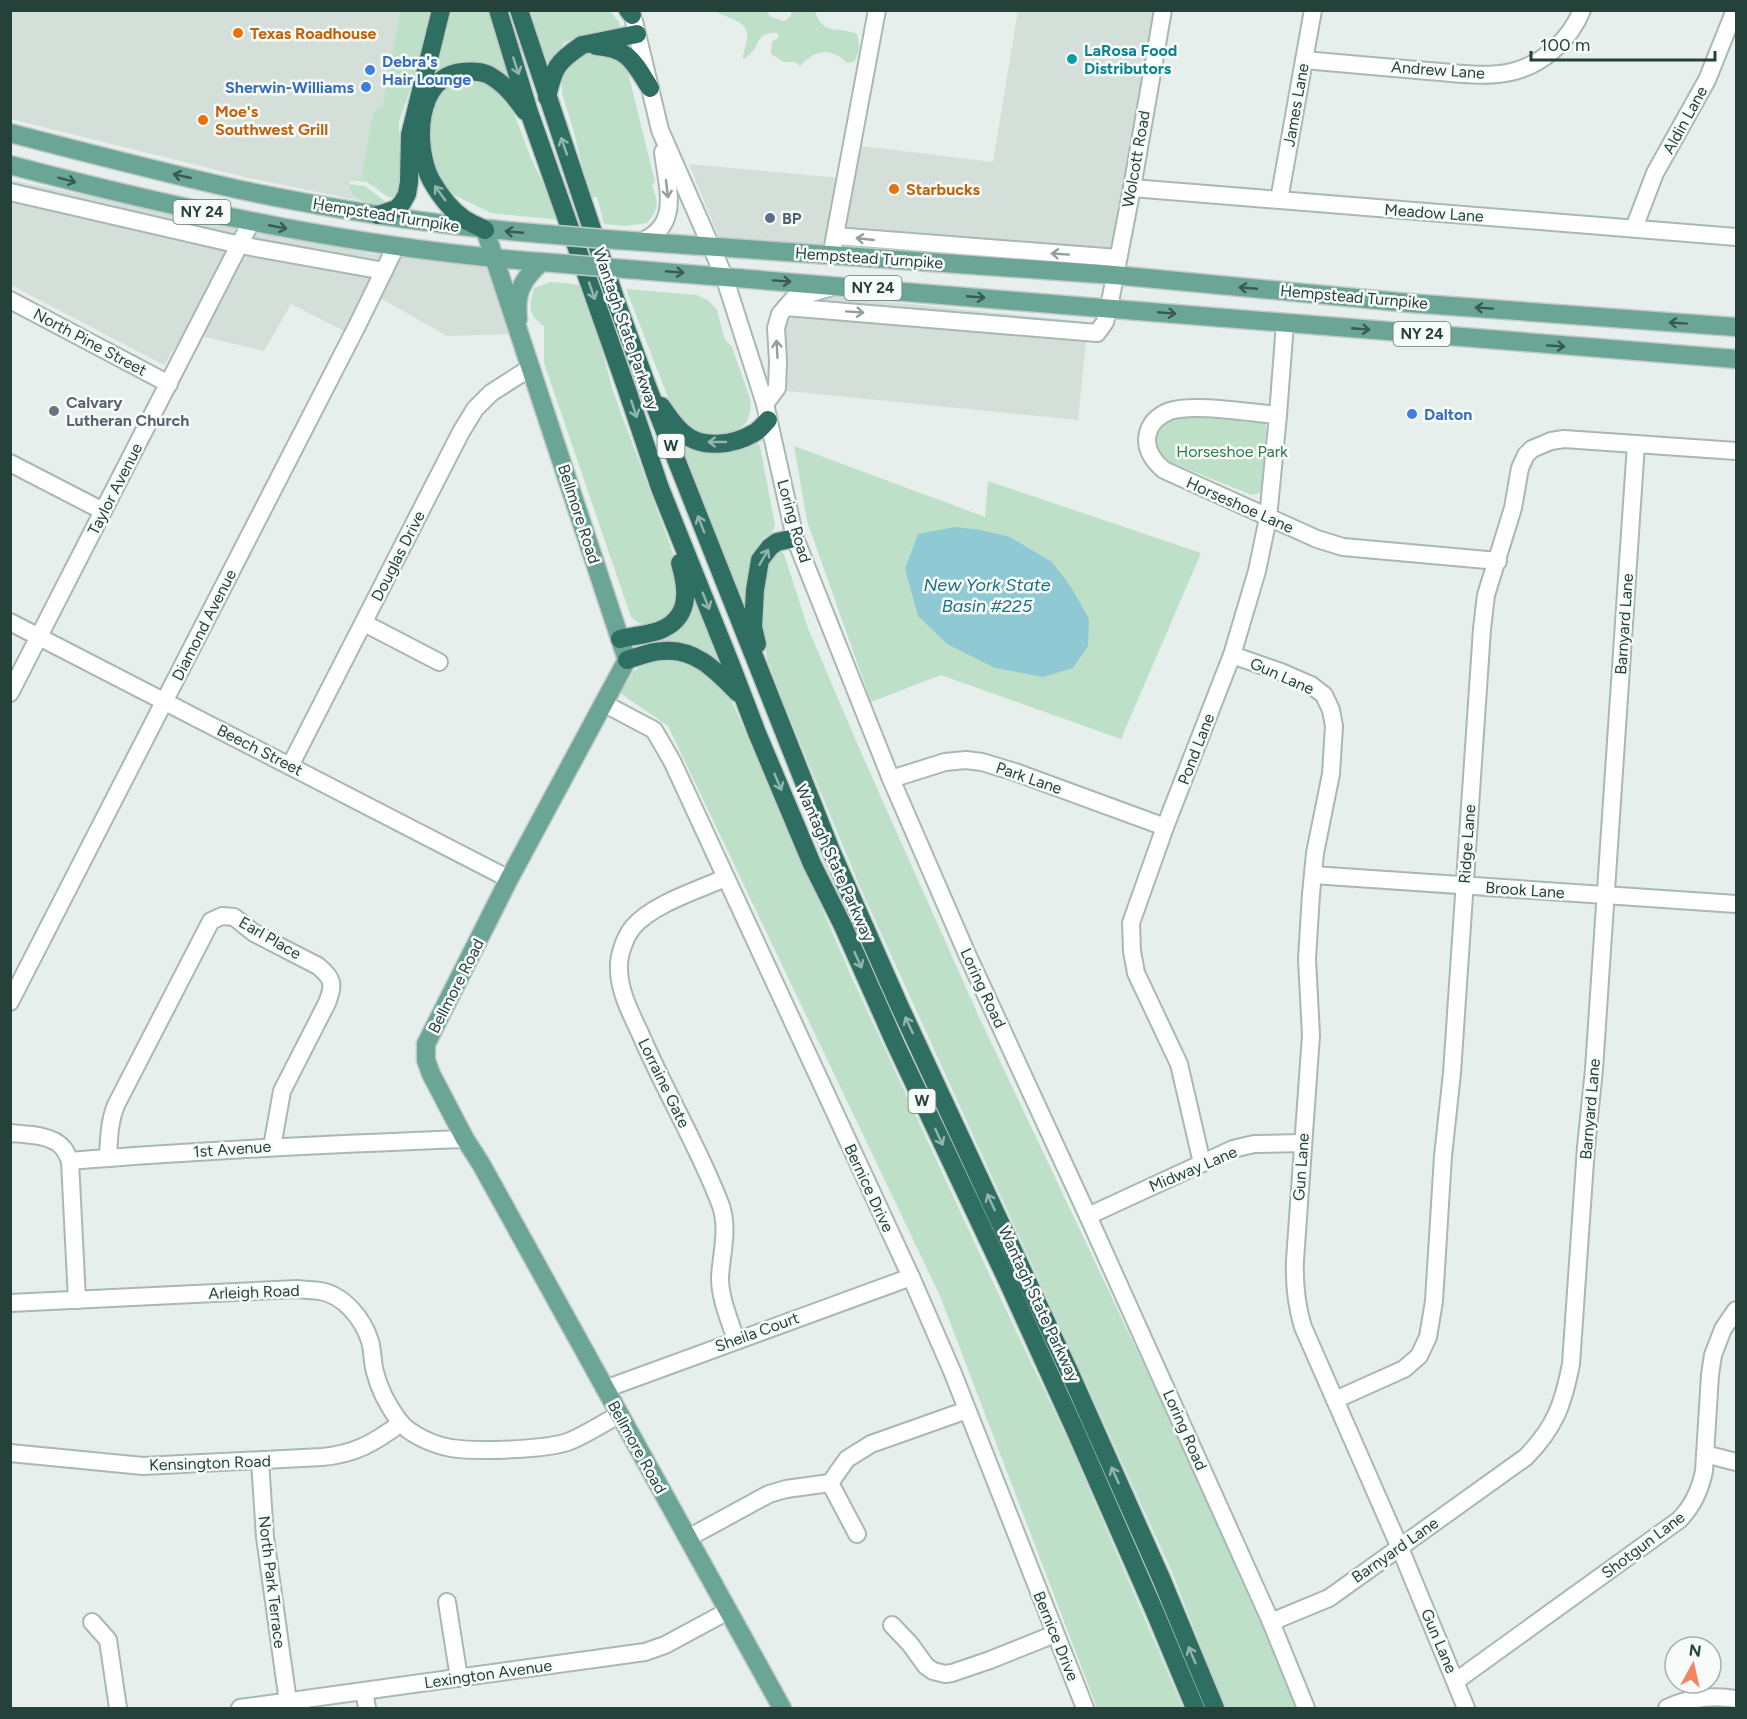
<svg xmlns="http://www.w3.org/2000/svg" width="1747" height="1719" font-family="Figtree,sans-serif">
<rect width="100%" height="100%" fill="#e6efeb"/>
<g fill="#d4dfda">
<polygon points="11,11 400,11 382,106 373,112 361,179 352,178 349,184 351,193 355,198 361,201 249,178 11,119"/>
<polygon points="1018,11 1157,11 1109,266 719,238 689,164 841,178 845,144 993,162"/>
<polygon points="10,180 372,254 489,265 516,334 447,336 375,295 356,337 291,304 264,351 184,332 164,365 11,285"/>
<polygon points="787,292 1088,322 1078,420 777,390"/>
</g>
<g fill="#bfe0c8">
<polygon points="400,11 435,11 428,41 399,121 399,189 396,197 388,197 367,182 351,180 352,178 361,179 373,112 382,106"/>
<path d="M450,11h40l19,65c-10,-2 -17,-8 -26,-12 -16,-5 -32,2 -47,8l-2,-4 13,-37z"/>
<polygon points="527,11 610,11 619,22 620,30 608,34 581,35 564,43 549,64 535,35"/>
<path d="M716,11h50l5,6 13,4 7,-5v-5h24c9,26 20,14 42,23 3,11 3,18 -3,28l-7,1c-17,-16 -31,-14 -47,3l-5,-4h-11l-13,-8 1,-12 7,-5 -2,-4c-24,-2 -16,18 -34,26 0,-9 5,-16 4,-25 -1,-15 -22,-15 -31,-23z"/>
<path d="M595,50l31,14 29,118 -3,4c7,17 7,23 -5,37l-22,3 -21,-2 -7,-27h-8l-14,-61 -13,-43v-12l4,-12 8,-12z"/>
<polygon points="462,77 483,77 502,89 512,108 531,158 560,220 491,213 448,192 434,167 426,143 429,114 439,89"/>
<path d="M349,184l16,2 21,16 -1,4c-15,-3 -35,-3 -36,-22z"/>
<path d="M551,282l33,3 29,106 68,184 -7,33c-13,10 -28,25 -43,9l-87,-254v-37c-17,-11 -15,-21 -10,-38z"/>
<polygon points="626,289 697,295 709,301 717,310 725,340 732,347 750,398 751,408 747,422 739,429 722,437 704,435 682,425 669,400"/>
<path d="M1176,413l87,8 3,4 -3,64 -5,5 -6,1 -90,-36c-15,-25 -7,-30 14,-46z"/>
<path d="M670,425l18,15 63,2h6l3,4 15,79c-1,11 -10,9 -15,17 -11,17 -12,36 -14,56l-5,2z"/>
<polygon points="794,446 985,517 988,481 1201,553 1121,739 941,675 871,702 807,521"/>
<polygon points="779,550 784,554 808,628 860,750 980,1019 1268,1627 1300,1708 1225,1708 1171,1570 860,887 784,704 767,659 761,611 767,559"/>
<polygon points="693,603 698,603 724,663 721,665 681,644 660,642 658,637"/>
<polygon points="674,657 702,666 727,690 853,980 999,1295 1069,1442 1183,1708 1097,1708 940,1296 668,726 620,693 634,671 648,661"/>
</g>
<polygon fill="#8ec9d4" points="955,527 981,530 1010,537 1052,562 1071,587 1089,619 1088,646 1073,668 1043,677 995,668 947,644 918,616 905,569 918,534"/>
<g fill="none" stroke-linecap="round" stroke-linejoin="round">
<g stroke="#a8b8b2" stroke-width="20">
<g id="minor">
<polyline points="634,21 660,130 724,276 765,404 795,538 891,779 967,954 1088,1216 1271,1622 1306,1708"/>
<path d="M1304,60c41,4 83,7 124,11 28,2 56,7 83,1 31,-7 59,-32 71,-62"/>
<polyline points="1132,188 1736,237"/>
<polyline points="10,192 240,245 384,271"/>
<polyline points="1279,200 1313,10"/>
<polyline points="1634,228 1655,173 1707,80 1735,10"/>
<polyline points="835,236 1118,258"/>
<path d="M640,242c42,-16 27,-55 23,-90"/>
<polyline points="833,246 877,10"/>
<polyline points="10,300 169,384"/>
<polyline points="786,307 1097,333 1105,322 1109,307 1132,188 1163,10"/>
<polyline points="765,404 777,388 778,361 776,328 780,314 794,298 829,288"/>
<path d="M1278,415c-27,-2 -84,-12 -108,-4 -11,4 -19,11 -22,22 -4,15 5,28 16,37l153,69 26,8 155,14"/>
<polyline points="10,463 103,511"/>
<polyline points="10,622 509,879"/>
<polyline points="364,623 439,662"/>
<path d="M1232,655l49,17 30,13 13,10 7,15 3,16 -3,48 -16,79 -4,41 -4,65 4,76 -16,225c-1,24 1,44 8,67l97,221 66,160"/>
<polyline points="10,693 251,222"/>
<polyline points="603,703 654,730 672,761 911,1277 952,1371 1085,1708"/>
<polyline points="290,766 461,432 475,409 491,393 530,368"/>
<polyline points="891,779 945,762 966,760 982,762 1015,772 1165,827"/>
<polyline points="1313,875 1736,904"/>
<path d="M725,878c-27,12 -72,26 -92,49 -8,10 -15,29 -14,42 0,22 12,45 21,64 25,59 59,114 81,173 8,25 0,48 -1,72 0,21 10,43 16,62"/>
<polyline points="10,1002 357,326 396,246"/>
<path d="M10,1133c16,1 43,2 53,15 3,3 5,9 7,13 132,-11 263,-17 395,-22"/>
<path d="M108,1158c1,-19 1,-36 8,-53l95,-184 11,-5 12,1 20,16 64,33c16,13 16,19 9,37l-45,88 -10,56"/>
<polyline points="70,1161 77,1300"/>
<polyline points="1202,1163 1179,1064 1136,973 1132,951 1131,923 1165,827 1232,655 1257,571 1268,518 1278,415 1285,323"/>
<polyline points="1088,1216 1233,1149 1254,1144 1303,1143"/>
<path d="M10,1303l287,-14c7,1 15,1 23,2 24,4 43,28 50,50 3,10 2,21 5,31 4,17 14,35 24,49 11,14 35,24 52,27 26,4 96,2 119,-7 17,-7 33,-18 49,-26"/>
<polyline points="605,1389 911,1277"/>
<polyline points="1335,1400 1404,1369 1419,1356 1428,1337 1434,1301 1443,1156 1452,1073 1482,629 1486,595 1513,508 1520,468 1526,455 1532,449 1551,441 1564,439 1736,451"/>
<path d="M10,1453l133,13 179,-9c33,-3 52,-14 79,-34"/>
<polyline points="1705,1454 1736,1462"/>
<polyline points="260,1461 265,1537 288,1702"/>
<polyline points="830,1483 857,1534"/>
<polyline points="688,1538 769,1494 786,1489 830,1483 847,1459 871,1444 967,1410"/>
<polyline points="447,1602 459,1678"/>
<polyline points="92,1622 108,1640 118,1708"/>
<path d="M1271,1622l58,-24 197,-141c29,-30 37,-52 45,-93l15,-217 8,-78 42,-625"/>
<polyline points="892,1625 910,1644 926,1666 933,1671 945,1674 952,1673 990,1660 1055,1634"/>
<path d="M1456,1681l223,-161c14,-14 21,-29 25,-49l6,-96 3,-20 10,-26 13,-19"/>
<polyline points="364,1691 367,1708"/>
<polyline points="240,1708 645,1652 665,1645 728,1611"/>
<path d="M1667,1708c20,-10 47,-13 69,-9"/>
</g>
</g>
<g stroke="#c2cac8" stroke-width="21">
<g id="major">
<path d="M10,133c77,20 154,40 231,57 100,21 201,36 303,44"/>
<path d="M10,165c179,47 359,85 544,98"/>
<polyline points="485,230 627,660 509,879 426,1044 426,1060 431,1074 465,1139 481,1164 782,1708"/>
<polyline points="617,240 1114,275 1409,303 1736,327"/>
<path d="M626,269c370,29 740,63 1110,90"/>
<path d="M518,319c-3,-26 4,-40 24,-57"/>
</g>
</g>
<g stroke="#c2cac8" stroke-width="21">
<g id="highway">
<polyline points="498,10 529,112 627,390 660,488 731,665 757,733 812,864 843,926 895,1043 1007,1280 1076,1432 1154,1610 1195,1708"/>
<polyline points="519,10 616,301 649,391 832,853 899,1005 1069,1371 1161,1578 1215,1708"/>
<polyline points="628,10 632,15"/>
<path d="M596,46c33,2 38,17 54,42"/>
<path d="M547,97c7,-30 10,-35 35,-52l55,-11"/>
<polyline points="378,215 396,209 402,203 407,194 409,182 410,135 441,10"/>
<path d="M485,230c-7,-4 -15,-7 -21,-11 -13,-9 -25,-25 -33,-39 -17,-33 -16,-103 31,-108 9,-1 19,-1 27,3 16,9 26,22 36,36"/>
<path d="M661,406c6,8 13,19 21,26 19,18 52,13 72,1 6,-3 10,-9 14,-13"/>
<path d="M620,639c12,-3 26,-4 38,-8 33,-12 30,-41 22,-68"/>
<polyline points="757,644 753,627 755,590 760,560 770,547 777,542 795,538"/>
<path d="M627,660c11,-3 24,-9 36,-9 33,-3 54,21 75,42"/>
</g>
</g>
<use href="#minor" stroke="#fff" stroke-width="16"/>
<use href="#major" stroke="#6aa596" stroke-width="18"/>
<use href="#highway" stroke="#2f6f62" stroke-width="18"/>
<g stroke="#c2cac8" stroke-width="21" stroke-linecap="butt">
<g id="major-bridge">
<polyline points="544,234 617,240"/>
<polyline points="554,263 626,269"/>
</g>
</g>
<use href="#major-bridge" stroke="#6aa596" stroke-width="18"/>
</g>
<defs><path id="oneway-shaft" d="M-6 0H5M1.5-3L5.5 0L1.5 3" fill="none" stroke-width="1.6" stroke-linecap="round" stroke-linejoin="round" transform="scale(1.5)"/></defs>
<g stroke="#93b5ae">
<use href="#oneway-shaft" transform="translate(516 66) rotate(72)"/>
<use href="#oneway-shaft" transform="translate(564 146) rotate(-109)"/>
<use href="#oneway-shaft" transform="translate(440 193) rotate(-126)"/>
<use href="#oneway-shaft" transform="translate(592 291) rotate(71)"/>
<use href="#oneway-shaft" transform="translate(634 409) rotate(72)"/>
<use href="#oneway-shaft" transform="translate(717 442) rotate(-180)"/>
<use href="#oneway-shaft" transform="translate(701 524) rotate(-111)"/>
<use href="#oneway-shaft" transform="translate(764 557) rotate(-60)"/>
<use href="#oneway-shaft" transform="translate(706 601) rotate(68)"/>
<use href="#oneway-shaft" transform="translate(778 782) rotate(67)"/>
<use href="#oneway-shaft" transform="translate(858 960) rotate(66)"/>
<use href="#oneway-shaft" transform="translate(909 1025) rotate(-115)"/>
<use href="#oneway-shaft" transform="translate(939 1137) rotate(65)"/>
<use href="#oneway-shaft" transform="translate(991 1202) rotate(-115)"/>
<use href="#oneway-shaft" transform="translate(1115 1475) rotate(-114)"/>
<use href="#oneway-shaft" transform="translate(1192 1655) rotate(-113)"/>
</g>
<g stroke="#365b51">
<use href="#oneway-shaft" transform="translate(182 176) rotate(-167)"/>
<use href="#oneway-shaft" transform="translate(67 180) rotate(15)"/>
<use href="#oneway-shaft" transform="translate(278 227) rotate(11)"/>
<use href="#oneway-shaft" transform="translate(514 232) rotate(-175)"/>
<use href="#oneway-shaft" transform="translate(675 272) rotate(5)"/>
<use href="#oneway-shaft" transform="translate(782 281) rotate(4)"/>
<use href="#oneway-shaft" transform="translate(1248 288) rotate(-175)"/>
<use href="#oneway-shaft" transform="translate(976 297) rotate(5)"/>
<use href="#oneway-shaft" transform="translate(1484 308) rotate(-176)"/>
<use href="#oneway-shaft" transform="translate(1167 313) rotate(5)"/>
<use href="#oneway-shaft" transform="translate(1678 323) rotate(-176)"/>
<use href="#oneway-shaft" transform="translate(1361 329) rotate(5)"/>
<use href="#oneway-shaft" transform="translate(1556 346) rotate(4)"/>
</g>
<g stroke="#92a09c">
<use href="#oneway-shaft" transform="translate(667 189) rotate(83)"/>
<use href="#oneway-shaft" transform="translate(865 239) rotate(-174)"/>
<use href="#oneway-shaft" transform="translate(1060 254) rotate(-176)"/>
<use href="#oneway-shaft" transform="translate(855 312) rotate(4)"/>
<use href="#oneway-shaft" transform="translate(777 349) rotate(-93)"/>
</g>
<g fill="#e8710a" stroke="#f7fbf9" stroke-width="2">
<circle cx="238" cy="33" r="6"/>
<circle cx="203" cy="120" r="6"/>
<circle cx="894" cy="189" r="6"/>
</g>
<circle fill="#0f9aa8" stroke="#f7fbf9" stroke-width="2" cx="1072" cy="59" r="6"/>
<g fill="#3f7fe0" stroke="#f7fbf9" stroke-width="2">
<circle cx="370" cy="70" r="6"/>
<circle cx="366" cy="87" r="6"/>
<circle cx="1412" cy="414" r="6"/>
</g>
<circle fill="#5c6f8a" stroke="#f7fbf9" stroke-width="2" cx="770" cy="218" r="6"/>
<circle fill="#6b7280" stroke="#f7fbf9" stroke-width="2" cx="54" cy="411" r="6"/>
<g text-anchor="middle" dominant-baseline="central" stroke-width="5" stroke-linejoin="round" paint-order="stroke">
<g fill="#f7fbf9" stroke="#637a73" stroke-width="1.5">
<rect x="173.5" y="200" width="57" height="24" rx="4.5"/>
<rect x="844.5" y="276" width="57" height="24" rx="4.5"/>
<rect x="1393.5" y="322" width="57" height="24" rx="4.5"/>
<rect x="657.5" y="434" width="27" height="24" rx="4.5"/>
<rect x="908.5" y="1089" width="27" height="24" rx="4.5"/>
</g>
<g font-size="15" font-weight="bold" fill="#24423a">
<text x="202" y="212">NY 24</text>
<text x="873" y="288">NY 24</text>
<text x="1422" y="334">NY 24</text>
<text x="671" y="446">W</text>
<text x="922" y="1101">W</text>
</g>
<g font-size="16" font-weight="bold" fill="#c56008" stroke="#f7fbf9" text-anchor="start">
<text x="250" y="33">Texas Roadhouse</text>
<text x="215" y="111">Moe's<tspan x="215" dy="18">Southwest Grill</tspan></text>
<text x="906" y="189">Starbucks</text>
</g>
<g font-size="16" font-weight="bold" fill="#0d838f" stroke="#f7fbf9" text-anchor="start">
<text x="1084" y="50">LaRosa Food<tspan x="1084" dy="18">Distributors</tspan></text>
</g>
<g font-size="16" font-weight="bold" fill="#366cbe" stroke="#f7fbf9" text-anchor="start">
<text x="382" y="61">Debra's<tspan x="382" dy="18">Hair Lounge</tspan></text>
<text x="354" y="87" text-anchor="end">Sherwin-Williams</text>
<text x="1424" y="414">Dalton</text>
</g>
<g font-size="16" fill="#24423a" stroke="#f7fbf9">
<text transform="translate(1438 70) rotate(4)">Andrew Lane</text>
<text transform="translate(1296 105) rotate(-80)">James Lane</text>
<text transform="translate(1685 120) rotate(-61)">Aldin Lane</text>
<text transform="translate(1136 159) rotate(-80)">Wolcott Road</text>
<text transform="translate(1434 213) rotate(4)">Meadow Lane</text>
<text transform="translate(386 215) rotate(9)">Hempstead Turnpike</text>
<text transform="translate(869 258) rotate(4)">Hempstead Turnpike</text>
<text transform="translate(1354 297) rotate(5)">Hempstead Turnpike</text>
<text transform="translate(626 329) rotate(71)">Wantagh State Parkway</text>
<text transform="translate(90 342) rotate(28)">North Pine Street</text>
<text transform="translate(115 489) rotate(-63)">Taylor Avenue</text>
<text transform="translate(1240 505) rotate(24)">Horseshoe Lane</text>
<text transform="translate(579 514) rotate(72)">Bellmore Road</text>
<text transform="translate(794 521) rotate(74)">Loring Road</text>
<text transform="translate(398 556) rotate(-63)">Douglas Drive</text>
<text transform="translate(1624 624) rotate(-86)">Barnyard Lane</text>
<text transform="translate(204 625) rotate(-63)">Diamond Avenue</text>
<text transform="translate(1282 676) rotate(24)">Gun Lane</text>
<text transform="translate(1196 749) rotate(-69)">Pond Lane</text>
<text transform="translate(260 750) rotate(27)">Beech Street</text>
<text transform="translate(1029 778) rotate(19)">Park Lane</text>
<text transform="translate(1467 844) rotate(-86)">Ridge Lane</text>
<text transform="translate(835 863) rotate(66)">Wantagh State Parkway</text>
<text transform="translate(1525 890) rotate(4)">Brook Lane</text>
<text transform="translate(270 938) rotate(30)">Earl Place</text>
<text transform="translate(456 986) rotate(-63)">Bellmore Road</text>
<text transform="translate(983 988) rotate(65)">Loring Road</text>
<text transform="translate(664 1083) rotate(64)">Lorraine Gate</text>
<text transform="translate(1590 1109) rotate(-85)">Barnyard Lane</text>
<text transform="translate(232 1149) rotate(-4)">1st Avenue</text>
<text transform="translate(1301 1167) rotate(-86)">Gun Lane</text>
<text transform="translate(1193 1169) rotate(-23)">Midway Lane</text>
<text transform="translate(869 1188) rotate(65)">Bernice Drive</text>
<text transform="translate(254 1292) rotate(-2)">Arleigh Road</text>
<text transform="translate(1039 1304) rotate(65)">Wantagh State Parkway</text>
<text transform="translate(757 1332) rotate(-20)">Sheila Court</text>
<text transform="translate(1185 1430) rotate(66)">Loring Road</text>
<text transform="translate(637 1447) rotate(61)">Bellmore Road</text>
<text transform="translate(210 1463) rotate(-2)">Kensington Road</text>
<text transform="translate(1643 1545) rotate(-37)">Shotgun Lane</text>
<text transform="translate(1395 1550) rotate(-35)">Barnyard Lane</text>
<text transform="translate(272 1582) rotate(83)">North Park Terrace</text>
<text transform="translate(1056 1636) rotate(68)">Bernice Drive</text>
<text transform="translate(1439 1641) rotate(67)">Gun Lane</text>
<text transform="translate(488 1674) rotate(-8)">Lexington Avenue</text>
</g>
<g font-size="16" font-weight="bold" fill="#4e5e75" stroke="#f7fbf9" text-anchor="start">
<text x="782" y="218">BP</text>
</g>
<g font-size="16" font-weight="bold" fill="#5b616d" stroke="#f7fbf9" text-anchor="start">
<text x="66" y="402">Calvary<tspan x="66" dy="18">Lutheran Church</tspan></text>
</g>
<g font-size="16" fill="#2d7a4b" stroke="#f7fbf9">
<text x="1232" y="451">Horseshoe Park</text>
</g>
<g font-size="18" font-style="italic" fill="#1c6f80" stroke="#f7fbf9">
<text x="987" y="585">New York State<tspan x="987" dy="21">Basin #225</tspan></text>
</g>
</g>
<rect width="1747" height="1719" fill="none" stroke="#24423a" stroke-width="24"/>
<g transform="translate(1693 1665) rotate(8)"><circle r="28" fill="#f7fbf9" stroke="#a3b1ad" stroke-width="1.5"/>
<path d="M0-4.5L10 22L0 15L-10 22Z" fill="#f4845f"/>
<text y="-9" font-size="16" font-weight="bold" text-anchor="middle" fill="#24423a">N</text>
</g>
<path d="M1531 51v9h184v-9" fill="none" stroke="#24423a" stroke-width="3"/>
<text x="1540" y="51" font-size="18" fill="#24423a" stroke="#f7fbf9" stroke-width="4.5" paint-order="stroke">100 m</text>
</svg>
